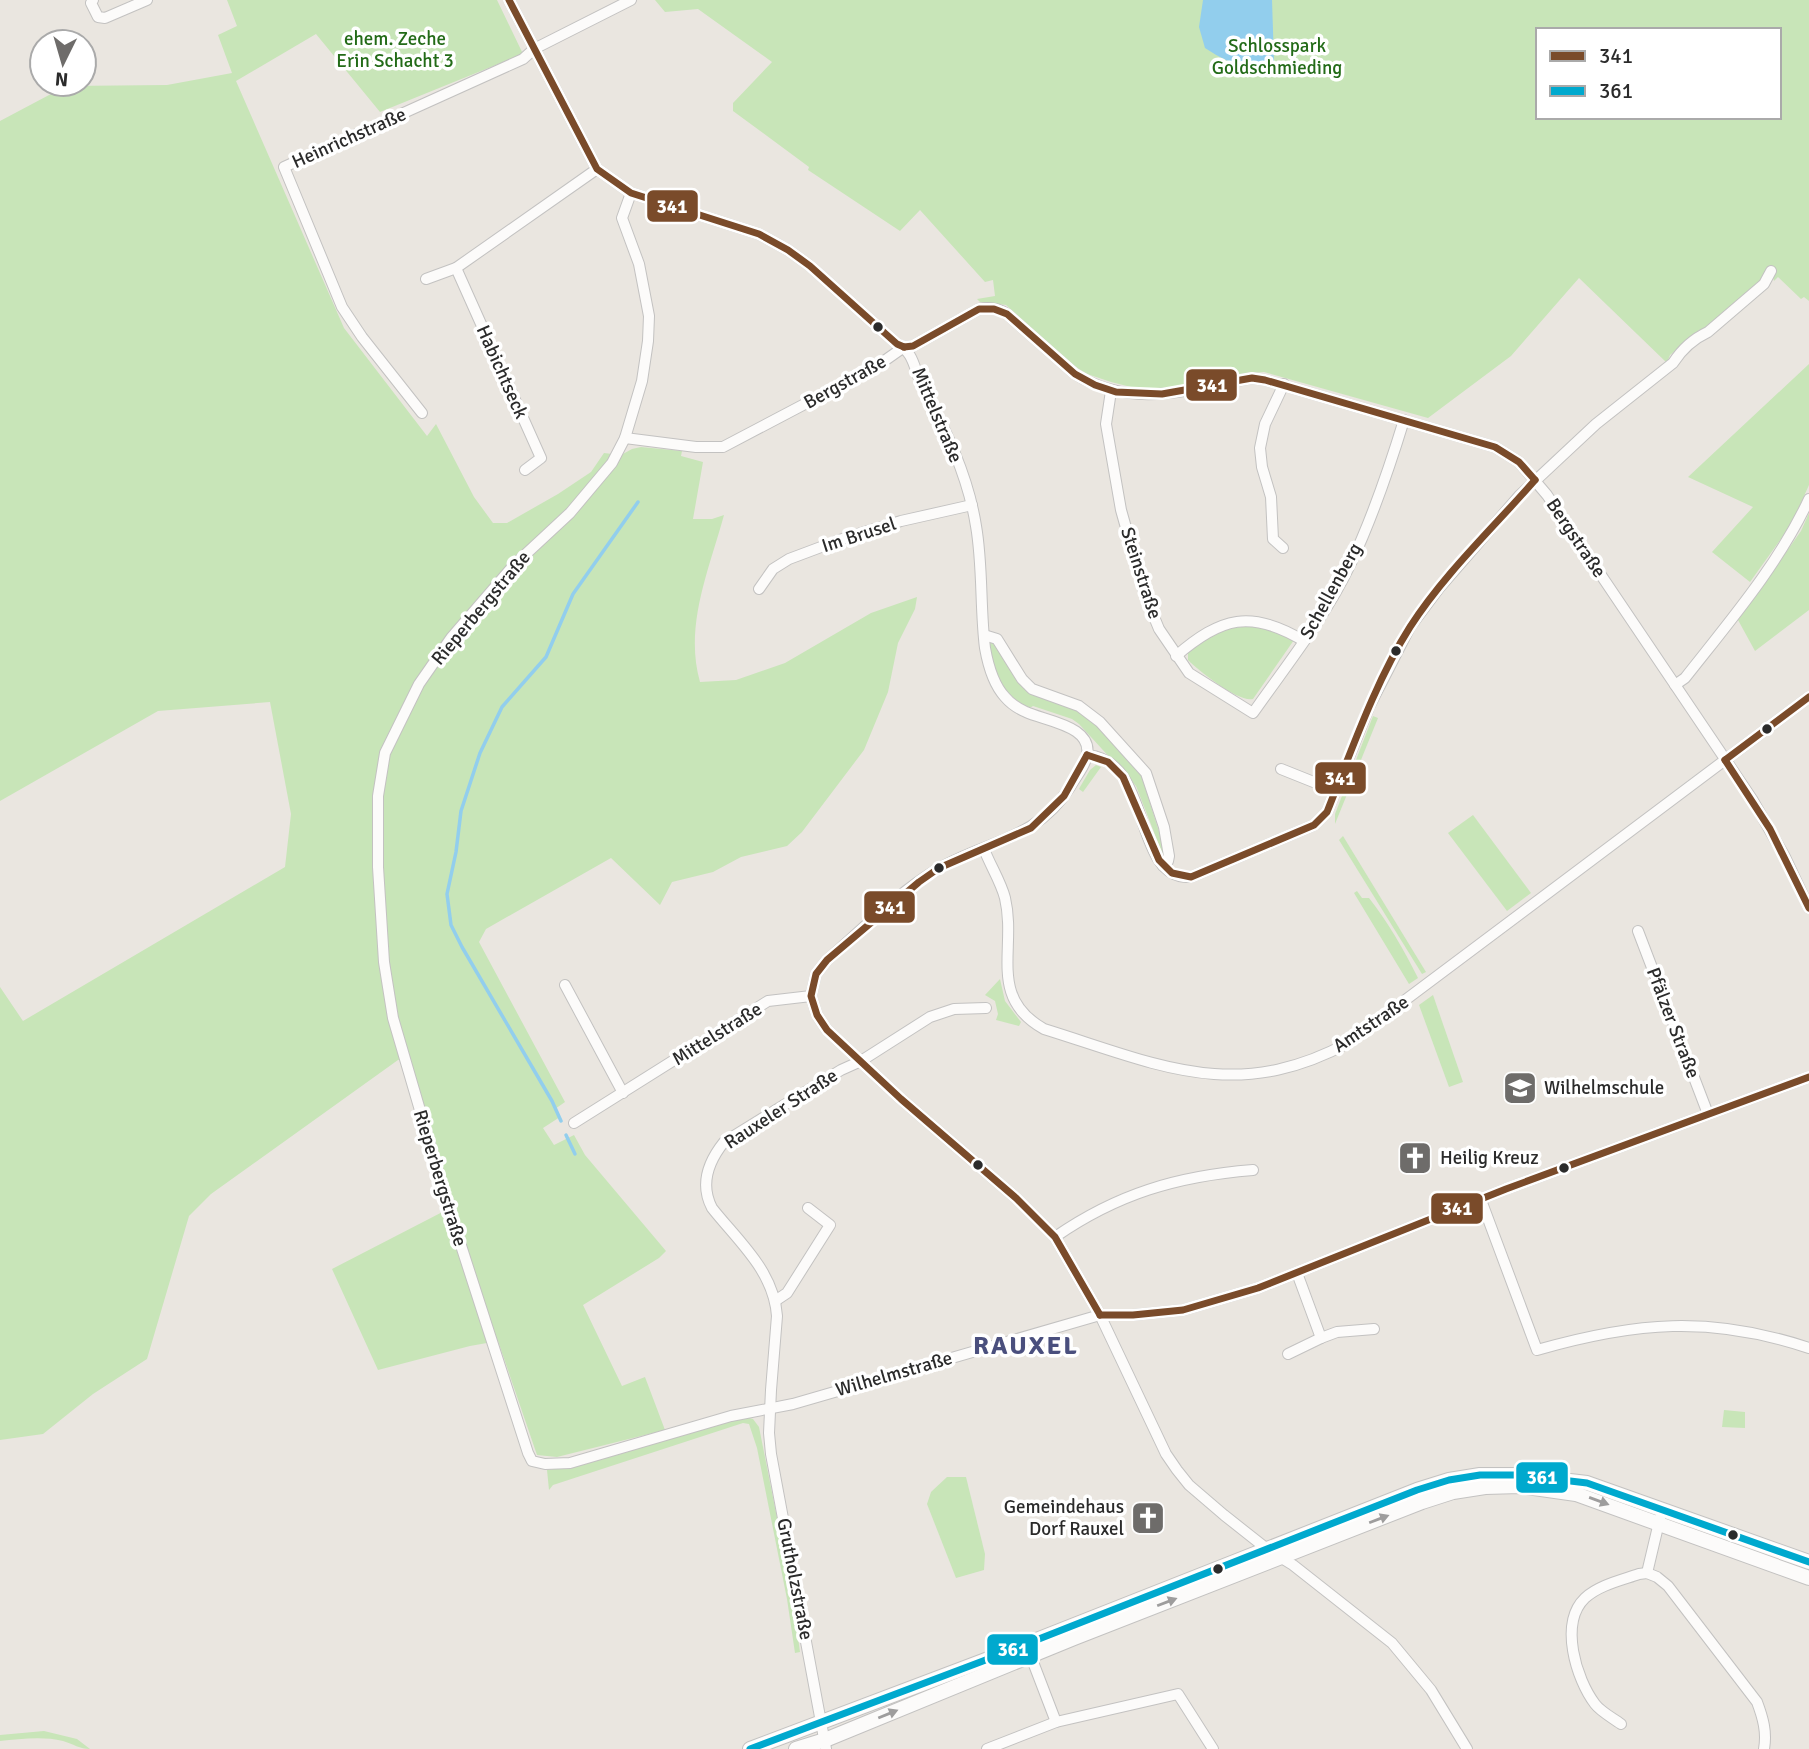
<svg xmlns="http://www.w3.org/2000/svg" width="1809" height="1749" font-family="Signika,sans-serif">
<rect width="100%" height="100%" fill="#eae6e0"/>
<g fill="#c8e5b8" fill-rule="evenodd">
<path d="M227,0h270l26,54 -143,58 -64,-78 -80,47 108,247 83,108 9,-12 38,73 19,26h14l51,-29 33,-22 13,-19 17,2 11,-6 9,-2 41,4 -1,5 22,6 -10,57h19l12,-4c-15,55 -40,111 -24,167l36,-2 49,-17 86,-50 46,-16 -2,12 -17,34 -10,49 -24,58 -62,82 -15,14 -46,11 -28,15 -41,10 -12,23 -49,-47 -125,71 -7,13 86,160 -10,7 5,8 -17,11 11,17 20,-10 11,20 81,96 -7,7 -76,47 39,81 23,-9 20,53 -108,27 -20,-2 -39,-114 -28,5 -92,24 -46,-101 122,-63 -7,-16 -40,-132 -9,2 -187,134 -22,22 -42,143 -54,35 -50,40 -43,6v-453l23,34 262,-154 6,-53 -21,-112 -112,9 -158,90v-680l66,-35 101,-1 65,-12 -14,-38 19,-9z"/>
<path d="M655,0h1154v301l-5,-4 -3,2 -23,-22 -4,4 -2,-7 -6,3 -62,53h-5l-29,25 -3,8 -88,-85 -68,78 -83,62 -164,-46 -31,3 -68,13h-30l-24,-6 -24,-8 -16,-10 -65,-59 -26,-3 -3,-3 18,-3 -2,-16 -8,2 -65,-72 -20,21 -92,-61 1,-3 -76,-56v-8l39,-41 -74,-53 -33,3zM1538,30h241v87h-241z"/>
<polygon points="1809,364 1809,485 1791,525 1750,582 1712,552 1753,507 1688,477"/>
<polygon points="1809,513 1809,610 1755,651 1738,620 1801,531"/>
<path d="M1255,626l21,5 18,9 -41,59c-14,4 -54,-28 -65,-39v-7c22,-20 37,-26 67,-27z"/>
<path d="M992,642l38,51 46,15 20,15 44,48 21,67 4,15 -1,5 -28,-72 -57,-62 -7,-5 -39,-13 -5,3c-28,-20 -33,-31 -39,-65z"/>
<polygon points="1373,716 1378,718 1335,824 1335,814"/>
<polygon points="1096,765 1101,767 1083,792 1079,789 1080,787 1090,770"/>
<polygon points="1473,815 1531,893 1507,911 1448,833"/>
<polygon points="1343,836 1426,972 1422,974 1339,840"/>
<path d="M1357,891l5,7h7c19,24 35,52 49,80l-9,6 -55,-91z"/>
<polygon points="1000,979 1005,1001 1021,1022 1019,1026 996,1020 998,1014 995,1001 985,995"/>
<polygon points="1433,995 1463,1082 1449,1087 1419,1005"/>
<polygon points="1724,1410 1745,1412 1745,1428 1722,1427"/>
<polygon points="746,1417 753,1419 759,1427 791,1588 800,1652 795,1653 787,1599 757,1448 749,1424 743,1423 553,1485 549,1490 547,1470 574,1466"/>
<polygon points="947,1477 966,1477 985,1554 984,1570 956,1578 927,1504 931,1492"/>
<path d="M44,1731l33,8 13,10c-10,0 -17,-5 -27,-8 -20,-5 -43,-2 -63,0v-6z"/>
</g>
<path fill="#92ceed" d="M1203,0h69l2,61c-25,12 -48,1 -69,-13l-6,-21z"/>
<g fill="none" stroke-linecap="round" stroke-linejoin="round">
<g stroke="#92ceed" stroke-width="3.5">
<polyline points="561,1121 552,1101 462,947 451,925 447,894 456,852 461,811 480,753 502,707 546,657 573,594 638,502"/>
<polyline points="566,1135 575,1154"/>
</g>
<g stroke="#c3c2c1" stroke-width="12">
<g id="minor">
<polyline points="93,0 91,3 98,17 105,18 147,0"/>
<path d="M509,0l88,169 34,24 128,41 29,16 22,16 87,78c17,8 17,25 24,39 24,45 47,92 55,143 7,40 4,82 9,122 3,17 8,36 20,49 5,6 14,12 21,15 19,9 71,14 60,47 -3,10 -11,19 -16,28 -34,54 -83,53 -132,82 -41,24 -76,61 -111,91l-11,14 -5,22 6,19 10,15 74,69 115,99 39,39 45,78 66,139 11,16 12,15 35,30 43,34 26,16 99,78 39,47 36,59"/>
<polyline points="631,193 622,218 639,264 649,316 648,341 642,381 625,438 612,463 570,513 514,565 451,638 419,684 385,753 378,796 378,867 384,962 393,1018 446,1199 528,1453 532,1461 545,1464 570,1463 731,1416 793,1404 1100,1315 1133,1315 1183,1310 1258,1288 1506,1189 1809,1077"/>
<polyline points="456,268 541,458 525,470"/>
<polyline points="426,279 456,268 597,169"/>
<path d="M1111,391l-5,33 15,86 24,85 14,34 30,44 64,40c33,-47 73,-97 97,-148 22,-46 39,-96 54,-145"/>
<polyline points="422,413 362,337 342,307 284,167 523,59 534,49 631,0"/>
<path d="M625,438l71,9h27l154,-81 27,-19 9,-1 66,-37c10,-2 19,-1 28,5l68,60c57,36 116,15 177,4l13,2 230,67 24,15 28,33 205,304 33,58 24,51"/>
<polyline points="1283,548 1273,539 1271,497 1262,467 1260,448 1265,424 1284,384"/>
<polyline points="759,589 773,569 789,559 845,538 901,521 972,505"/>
<polyline points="984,635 997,639 1022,679 1032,689 1079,706 1100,722 1146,773 1164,827 1169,856 1168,861 1163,866"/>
<path d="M1176,656c45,-39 75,-47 128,-15"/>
<path d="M1675,685l10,-7c44,-56 94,-114 124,-179"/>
<path d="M1087,755c67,5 44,126 104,122l123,-52 13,-13 42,-105 41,-80 30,-40 79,-91 77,-72 77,-61c9,-14 20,-24 35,-31l56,-48 7,-13"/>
<polyline points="1281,769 1336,791"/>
<path d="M984,849c6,16 17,33 21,49 12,51 -18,99 39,131 113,35 190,75 304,14l461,-346"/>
<polyline points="1638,931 1708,1114"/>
<polyline points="565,985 623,1093"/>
<polyline points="574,1123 768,1001 811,996"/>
<path d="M1481,1200l56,150c98,-28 173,-35 272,-2"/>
<path d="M1055,1237c62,-43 122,-61 198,-67"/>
<polyline points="1297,1273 1321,1338 1337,1332 1374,1329"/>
<polyline points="775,1301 787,1293 830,1225 808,1208"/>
<polyline points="1288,1354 1321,1338"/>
<path d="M1660,1518l-13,55 10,4 11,9 89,116c6,16 10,30 7,47"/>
<polyline points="1028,1649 1056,1722"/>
<path d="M1621,1724c-8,-6 -20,-12 -26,-20 -19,-25 -36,-81 -10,-106 14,-13 37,-18 54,-24l8,-1"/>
<path d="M826,1749l-55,-295 -2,-21 2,-43 6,-74c-3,-45 -39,-75 -65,-108 -12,-23 -4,-46 12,-66l117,-72 20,-9 69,-44 24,-8 32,-1"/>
<polyline points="987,1749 1056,1722 1178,1694 1213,1749"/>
</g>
</g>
<g stroke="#c3c2c1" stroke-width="16">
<g id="secondary">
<polyline points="750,1749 983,1661 1417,1490 1449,1480 1480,1475 1520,1475 1587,1483 1809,1562"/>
<polyline points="796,1749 825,1740 1074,1638 1422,1502 1453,1492 1485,1487 1520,1486 1576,1494 1809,1578"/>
</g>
</g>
<use href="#minor" stroke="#fcfbfa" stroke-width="10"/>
<use href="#secondary" stroke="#fcfbfa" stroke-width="14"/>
<g stroke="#fff" stroke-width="12">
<g id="bus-1">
<polyline points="509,0 597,169 631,193 759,234 788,250 810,266 897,344 904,347"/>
<polyline points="904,347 913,346 979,309 994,309 1007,314 1075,374 1095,385 1116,392 1162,394 1252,378 1265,380 1495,447 1519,462 1535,480"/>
<polyline points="1087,755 1064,796 1031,828 939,868 919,882 827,960 816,974 811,996 817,1015 827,1030 901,1099 1016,1198 1055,1237 1100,1315"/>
<path d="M1087,755l21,7 15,15 36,83 13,13 19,4 123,-52 13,-13c24,-60 48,-130 83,-185 34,-53 84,-100 125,-147"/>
<polyline points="1725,760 1770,829 1809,908"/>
<polyline points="1725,760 1809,697"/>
<polyline points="1100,1315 1133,1315 1183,1310 1258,1288 1506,1189 1809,1077"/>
</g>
</g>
<g stroke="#fff" stroke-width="12">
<polyline id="bus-2" points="750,1749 983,1661 1417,1490 1449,1480 1480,1475 1520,1475 1587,1483 1809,1562"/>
</g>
<use href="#bus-1" stroke="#7a4b2a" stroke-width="7"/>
<use href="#bus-2" stroke="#00a9ce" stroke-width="7"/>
</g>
<defs><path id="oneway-solid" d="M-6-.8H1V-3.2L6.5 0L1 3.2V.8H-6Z" transform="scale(1.75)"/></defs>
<g fill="#9e9d9d">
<use href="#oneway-solid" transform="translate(1599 1501) rotate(20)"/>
<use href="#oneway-solid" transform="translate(1379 1519) rotate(-21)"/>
<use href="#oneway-solid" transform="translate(1167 1602) rotate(-21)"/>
<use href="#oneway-solid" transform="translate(888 1714) rotate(-22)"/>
</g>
<defs>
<g id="school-square" transform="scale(1.75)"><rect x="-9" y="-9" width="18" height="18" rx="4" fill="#6e6c6a" stroke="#fff"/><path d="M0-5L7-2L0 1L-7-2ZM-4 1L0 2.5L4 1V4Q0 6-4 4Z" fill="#fff"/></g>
<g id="church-square" transform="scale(1.75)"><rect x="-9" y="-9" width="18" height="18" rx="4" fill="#6e6c6a" stroke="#fff"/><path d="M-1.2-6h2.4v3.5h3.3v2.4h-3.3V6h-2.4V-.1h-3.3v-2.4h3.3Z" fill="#fff"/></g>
</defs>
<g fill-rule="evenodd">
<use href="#school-square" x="1520" y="1088"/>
<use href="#church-square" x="1415" y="1158"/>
<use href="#church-square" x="1148" y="1518"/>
</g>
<g fill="#2b2b2b" stroke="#fff" stroke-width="2.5">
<circle cx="878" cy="327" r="6"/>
<circle cx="1396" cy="651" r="6"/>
<circle cx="1767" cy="729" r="6"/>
<circle cx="939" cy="868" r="6"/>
<circle cx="978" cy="1165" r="6"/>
<circle cx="1564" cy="1168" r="6"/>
<circle cx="1733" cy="1535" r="6"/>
<circle cx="1218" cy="1569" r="6"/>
</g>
<g text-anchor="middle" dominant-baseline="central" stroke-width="7" stroke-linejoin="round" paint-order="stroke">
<g font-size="19" fill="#236b18" stroke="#fff">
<text x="395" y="39">ehem. Zeche<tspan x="395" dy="22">Erin Schacht 3</tspan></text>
<text x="1277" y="46">Schlosspark<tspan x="1277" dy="22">Goldschmieding</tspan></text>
</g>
<g font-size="19" fill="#2b2b2b" stroke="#fff">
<text transform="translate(349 138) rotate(-24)">Heinrichstraße</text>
<text transform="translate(502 372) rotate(66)">Habichtseck</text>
<text transform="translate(845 382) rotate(-29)">Bergstraße</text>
<text transform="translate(937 415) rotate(67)">Mittelstraße</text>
<text transform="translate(859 535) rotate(-18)">Im Brusel</text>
<text transform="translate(1576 538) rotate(56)">Bergstraße</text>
<text transform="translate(1141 573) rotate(72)">Steinstraße</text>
<text transform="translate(1331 591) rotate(-61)">Schellenberg</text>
<text transform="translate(481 608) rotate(-50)">Rieperbergstraße</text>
<text transform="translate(1673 1023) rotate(69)">Pfälzer Straße</text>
<text transform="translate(1371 1024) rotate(-34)">Amtstraße</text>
<text transform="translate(717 1034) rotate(-32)">Mittelstraße</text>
<text transform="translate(781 1109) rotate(-33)">Rauxeler Straße</text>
<text transform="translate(440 1178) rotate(73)">Rieperbergstraße</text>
<text transform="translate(894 1374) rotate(-16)">Wilhelmstraße</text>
<text transform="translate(795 1579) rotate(79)">Grutholzstraße</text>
</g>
<g font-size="19" fill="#2b2b2b" stroke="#fff" text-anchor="start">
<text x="1544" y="1088">Wilhelmschule</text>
<text x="1440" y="1158">Heilig Kreuz</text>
<text x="1124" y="1507" text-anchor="end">Gemeindehaus<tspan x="1124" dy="22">Dorf Rauxel</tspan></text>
</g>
<g font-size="26" font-weight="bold" letter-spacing="2" fill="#4a4f7d" stroke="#fff">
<text x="1026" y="1346">RAUXEL</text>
</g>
</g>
<g stroke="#fff" stroke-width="2.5">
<rect x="646" y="189" width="53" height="34" rx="7" fill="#7a4b2a"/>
<rect x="1185" y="368" width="53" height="34" rx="7" fill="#7a4b2a"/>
<rect x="1314" y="761" width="53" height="34" rx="7" fill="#7a4b2a"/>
<rect x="863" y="890" width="53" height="34" rx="7" fill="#7a4b2a"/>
<rect x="1430" y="1192" width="54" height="33" rx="7" fill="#7a4b2a"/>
<rect x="1515" y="1461" width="54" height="33" rx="7" fill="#00a9ce"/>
<rect x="986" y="1633" width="53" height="33" rx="7" fill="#00a9ce"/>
</g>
<g font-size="19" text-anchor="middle" font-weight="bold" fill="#fff">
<text x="672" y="213">341</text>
<text x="1212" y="392">341</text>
<text x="1340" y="785">341</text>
<text x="890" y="914">341</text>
<text x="1457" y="1215">341</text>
<text x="1542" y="1484">361</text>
<text x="1013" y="1656">361</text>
</g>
<rect x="1536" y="28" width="245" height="91" fill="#ffffff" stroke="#aaaaaa" stroke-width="2"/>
<rect x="1550" y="51" width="35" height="10" fill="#7a4b2a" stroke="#aaaaaa" stroke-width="2"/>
<text x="1599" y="63" font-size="21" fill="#2b2b2b">341</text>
<rect x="1550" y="86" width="35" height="10" fill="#00a9ce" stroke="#aaaaaa" stroke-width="2"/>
<text x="1599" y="98" font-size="21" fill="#2b2b2b">361</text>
<g transform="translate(63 63) rotate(185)"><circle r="33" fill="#ffffff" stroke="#aaaaaa" stroke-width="2"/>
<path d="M0-5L12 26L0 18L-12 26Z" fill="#6e6c6a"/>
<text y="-10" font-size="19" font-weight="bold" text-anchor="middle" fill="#2b2b2b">N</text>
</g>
</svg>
